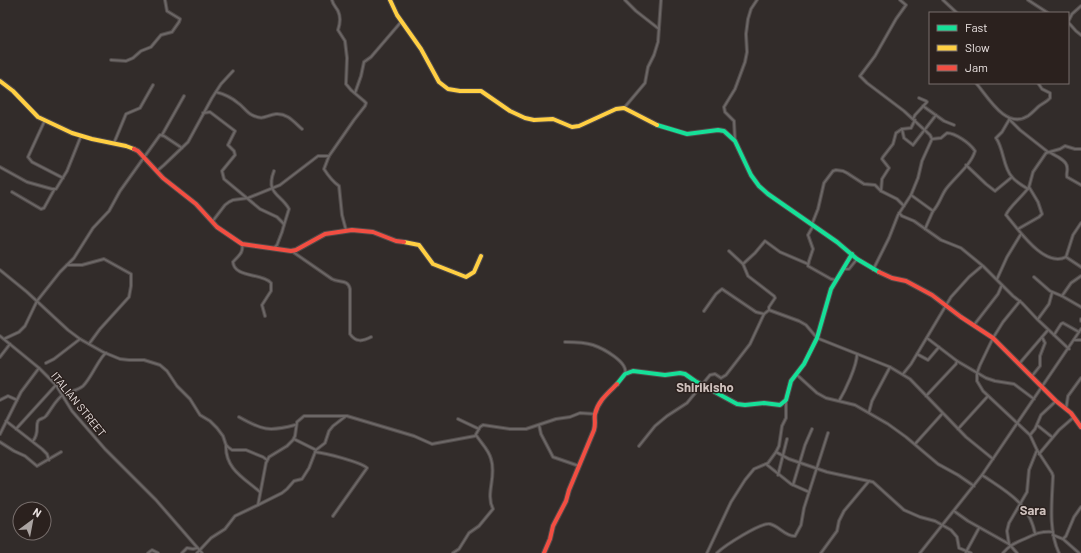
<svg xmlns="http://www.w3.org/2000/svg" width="1081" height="553" font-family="Barlow,sans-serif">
<rect width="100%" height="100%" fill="#322c2a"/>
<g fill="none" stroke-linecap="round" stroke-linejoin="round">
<g stroke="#504a49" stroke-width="4">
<g id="street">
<polyline points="625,0 636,11 659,29"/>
<polyline points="943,0 957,13"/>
<polyline points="1028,0 1048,13"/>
<polyline points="1068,22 1072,14 1081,6"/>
<polyline points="1068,22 1076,31 1081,35"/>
<polyline points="111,60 126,61 133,58 141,51 151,47 161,35 172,32 179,22 180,19 167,11 165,0"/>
<path d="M976,83c12,14 30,47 52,33 4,-3 7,-6 10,-9 3,-3 9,-5 12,-9v-5l-8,-4 -4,-6"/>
<path d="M216,92c8,2 15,5 22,11 5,3 8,9 14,12 12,6 14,0 24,-1 11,-1 18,8 26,15"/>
<polyline points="355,93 361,76 364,62 371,57 401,22"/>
<polyline points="923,106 944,121 954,125"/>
<polyline points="624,108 645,83 648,67 654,55 658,42 661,0"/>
<polyline points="203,113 210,112 235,131 228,145 234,151 235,155 222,171 224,179 260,209 277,217 283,223 284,225 282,232 277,245 274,248"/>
<polyline points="913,119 915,115 927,102 926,101 919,98"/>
<polyline points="1009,119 1020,130 1048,152"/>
<polyline points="45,120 28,157 32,162 63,178"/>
<path d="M1009,120l-7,12 -6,6c8,11 7,30 16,39 4,5 11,9 16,12"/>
<polyline points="902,129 904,138 913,145 936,115"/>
<polyline points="162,135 184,96"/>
<path d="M932,139l9,-1 6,-5c8,0 23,10 28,18 -4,14 -20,26 -29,38 -5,7 -7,16 -13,22"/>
<polyline points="735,141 734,121 725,112 724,107 735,89 745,62 747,52 746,34 748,19 751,9 757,0"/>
<polyline points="114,143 126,114 140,108 153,85"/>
<path d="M1049,152c5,3 18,8 18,15 1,4 -1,6 0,10l14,8"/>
<path d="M329,156l-5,13c5,8 8,12 15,17l3,29 4,15"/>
<polyline points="966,165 986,184 995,191 1012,177"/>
<polyline points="0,167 27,182 52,189 56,189 67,171 81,136"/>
<polyline points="157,171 164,165 188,142 212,98 221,84 233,71"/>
<path d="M274,171c-9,23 7,23 15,38l-5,16"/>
<path d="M1029,187c-5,8 -21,21 -23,28 13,15 38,53 60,42l7,-22 8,-12"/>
<polyline points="881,191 882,179 889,168 882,159 883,157 893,144 896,133 902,129 911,128 915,120"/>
<polyline points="12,192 41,209 44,208 54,190"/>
<polyline points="911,195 933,211 925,229"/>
<polyline points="899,213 902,216 914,221 941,240 961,248 983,266 1013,296 1022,303 1037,319 1069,349"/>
<path d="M212,222l13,-17 4,-3 4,-2 15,-2 32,-13 38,-29h11l25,-36 11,-14 1,-3 -2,-2 -13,-11 -5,-6 1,-26 -2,-17 -7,-11c2,-6 3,-13 0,-19 -2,-4 -5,-6 -6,-11"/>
<polyline points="812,224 818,209 824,183 833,171 836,170 843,171 847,173 864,184 875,185 881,191 897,199 904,206"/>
<polyline points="813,226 808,235 813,249 809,261 808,266 831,279 836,280"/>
<polyline points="1018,229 1039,217 1042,214 1038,202 1029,187 1033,172 1046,153 1060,149 1065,146 1075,149 1081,149"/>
<path d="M242,244c2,9 -4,12 -9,18 1,16 30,11 38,21v8l-9,14 3,11"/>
<polyline points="729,251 743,264 748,276 774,296 775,298 769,307 769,310"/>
<path d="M293,252l39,27c7,4 16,0 18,10v45c6,9 13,7 21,3"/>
<polyline points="1066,257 1081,267"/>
<polyline points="743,264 755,253 765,241 780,252 808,264"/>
<polyline points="67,265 82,265 104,259 131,274 131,286 129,297 100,329 89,344"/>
<polyline points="844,269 849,269 857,259"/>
<polyline points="0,270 27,292 68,330 80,339 103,352 120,359 129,360 144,360 160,365 167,371 177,386 190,399 200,415 210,421 217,428 223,436 226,445 228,447 232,450 246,450 263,457 267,460"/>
<polyline points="873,270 889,238 898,215 911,195 918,178 922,161 932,139 930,135 904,111 867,83 860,76 875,56 896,19 906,5 900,0"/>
<polyline points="1034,277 1050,291 1062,296 1081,307"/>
<polyline points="997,279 1007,257 1021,234"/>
<polyline points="1062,296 1071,283 1081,276"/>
<path d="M1020,301l-17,21 -10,16 -13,27 -3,8v8l6,10 47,44 7,15 15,23 1,3c-1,25 -5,54 6,77"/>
<polyline points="704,311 716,294 722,289 756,312 764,314"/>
<polyline points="1038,319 1049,304 1052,293"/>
<polyline points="1081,319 1081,321"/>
<polyline points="974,325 998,294 1002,285"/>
<polyline points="1054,335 1061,324 1063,323 1079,332"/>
<polyline points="0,336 39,368 56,385 72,411 105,449 156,500 202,553"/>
<polyline points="4,339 19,332 25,326 37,301 60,272 74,258 93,228 109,211 120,191 160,135 164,136 182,148"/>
<polyline points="1074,340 1081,340"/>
<path d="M565,342c9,0 19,0 28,3 9,3 36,17 32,29"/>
<polyline points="917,354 928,360 939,347"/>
<polyline points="0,357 10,344"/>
<polyline points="957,361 986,378 995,381 1014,384 1034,399"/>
<polyline points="46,363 54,359 80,339"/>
<polyline points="1019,364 1048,330"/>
<polyline points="796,374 817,393 826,398 855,405 888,424 906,437 938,464 958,475 974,486"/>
<polyline points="903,374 911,364 951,297 969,277 982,266"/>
<polyline points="1032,376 1040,366 1040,356 1045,343 1042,337"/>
<polyline points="926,396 956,364 957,361 927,338"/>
<polyline points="0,400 8,396 17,400"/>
<path d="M839,401c6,-10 18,-35 18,-47"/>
<polyline points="1066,409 1068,396 1081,378"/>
<polyline points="869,412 872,401 890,367"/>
<path d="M239,417c23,13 30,15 56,8"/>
<polyline points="458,419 479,429"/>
<polyline points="6,421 42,449 47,454 49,460"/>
<polyline points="539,425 541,434 553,457 579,466"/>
<polyline points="1037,425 1052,437"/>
<polyline points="16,429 56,385"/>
<polyline points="958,429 988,396"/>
<polyline points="0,434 21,392 39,368"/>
<polyline points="1030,435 1035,429 1041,415 1056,401"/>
<polyline points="294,439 316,450"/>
<path d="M33,441c7,-9 2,-14 5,-20 2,-3 6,-2 8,-5 5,-6 10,-17 17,-21 7,-4 14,-4 20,-9 8,-7 17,-30 23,-33"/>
<polyline points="0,442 14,451 25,456 37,466 61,452"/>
<polyline points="915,444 942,414"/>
<path d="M226,445c-1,24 18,33 34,47"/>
<polyline points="639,446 655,426 667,416 687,403 710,375 715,374 721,378 726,375 750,344 764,314 769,310 799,321 806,325 817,338 890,367 910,379 966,437 993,459"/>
<path d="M315,452c10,1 46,10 52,16l-34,48"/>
<polyline points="776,452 789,459 827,472 873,482 904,510 920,517 935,521 951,530 957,537 959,548 971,553"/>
<polyline points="1039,454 1059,430 1074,417"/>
<polyline points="766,464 791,484 809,492"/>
<polyline points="778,475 787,439"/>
<path d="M982,475c25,17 46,27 53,58"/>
<polyline points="793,485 805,445 812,429"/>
<polyline points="258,505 282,493 287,489 294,481 302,479 309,468 316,450 325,443 329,431 333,426 346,416"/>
<polyline points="954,511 968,521 1009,544 1017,553"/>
<polyline points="1053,535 1063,539 1079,553"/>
<polyline points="1063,539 1066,536 1074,517 1081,507"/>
<polyline points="1009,544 1007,531 1009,523 1027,492 1029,470 1037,450"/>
<polyline points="966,552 979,528"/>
<polyline points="148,553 152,550 158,553"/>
<polyline points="182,553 187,548 193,549 197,548"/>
<polyline points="197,553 211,538 225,529 235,516 258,505 266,463 269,457 287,446 293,440 295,436 297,422 304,416 347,416 414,436 432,444 475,436 480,427 483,425 510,429 526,429 556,419 570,417 580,413 595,414"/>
<path d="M453,553l6,-4 10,-16 10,-7 14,-17c-8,-16 4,-32 -2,-50 -2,-9 -10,-16 -15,-24"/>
<polyline points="707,553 731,502 745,480 754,469 768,463 776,452 779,446 782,426 786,418 786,401"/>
<path d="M717,553c7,-7 44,-31 53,-29 9,2 16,13 25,12l6,-11 3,-17 24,-75"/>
<polyline points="821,553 837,531 839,521 844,511 869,481"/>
<polyline points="920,553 982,475 1081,329"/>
<path d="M1003,553c6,-7 10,-9 19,-13 12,-5 16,-9 31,-8"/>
</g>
</g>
<g stroke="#504a49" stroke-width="6">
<g id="fast">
<polyline points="657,125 687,134 718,130 724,131 735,141 751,175 759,186 768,194 837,242 857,259 879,272"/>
<polyline points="617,384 625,374 633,371 665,375 680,373 685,374 695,381 737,404 745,405 764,403 780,405 786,400 791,381 804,364 817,338 831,289 852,254"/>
</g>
</g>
<g stroke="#504a49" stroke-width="6">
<g id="slow">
<polyline points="390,0 397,15 421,49 439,82 448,89 460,91 481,91 510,111 525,118 534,120 553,119 572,127 579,126 616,109 624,108 657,125"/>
<polyline points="0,81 13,91 38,117 72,133 92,139 126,146 134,149"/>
<polyline points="404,242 419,245 433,264 466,277 474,272 481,256"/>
</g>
</g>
<g stroke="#504a49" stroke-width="6">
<g id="jam">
<polyline points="134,149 138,151 163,178 196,204 217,227 242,244 291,251 296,250 325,234 352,230 373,232 396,241 404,242"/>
<polyline points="879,272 892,278 906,281 932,295 961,317 993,338 1056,401 1071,413 1081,427"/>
<path d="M544,553l6,-14 3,-13 13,-25 3,-11 25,-60c2,-7 0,-11 1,-16 3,-13 13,-21 22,-30"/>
</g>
</g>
<use href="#street" stroke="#6c6766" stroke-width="2"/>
<use href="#fast" stroke="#16e098" stroke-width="4"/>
<use href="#slow" stroke="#ffcf43" stroke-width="4"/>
<use href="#jam" stroke="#f24e42" stroke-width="4"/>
</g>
<g text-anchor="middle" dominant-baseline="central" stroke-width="3" stroke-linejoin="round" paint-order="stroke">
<g font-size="11" fill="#ece4e3" stroke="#2b211e">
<text transform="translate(79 404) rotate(51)">ITALIAN STREET</text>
</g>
<g font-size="13" font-weight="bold" fill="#cec0bc" stroke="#2b211e">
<text x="705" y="387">Shirikisho</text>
<text x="1033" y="510">Sara</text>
</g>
</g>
<rect x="929" y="12" width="140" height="72" fill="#2b211e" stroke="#786f6d"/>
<rect x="937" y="25" width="20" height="6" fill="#16e098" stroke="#786f6d"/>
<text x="965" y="32" font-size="12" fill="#ece4e3">Fast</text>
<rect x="937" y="45" width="20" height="6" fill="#ffcf43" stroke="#786f6d"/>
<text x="965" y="52" font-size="12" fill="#ece4e3">Slow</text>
<rect x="937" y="65" width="20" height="6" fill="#f24e42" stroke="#786f6d"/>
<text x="965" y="72" font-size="12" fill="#ece4e3">Jam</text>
<g transform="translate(32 521) rotate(32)"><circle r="19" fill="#2b211e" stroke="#786f6d"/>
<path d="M0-3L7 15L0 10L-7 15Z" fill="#aba4a2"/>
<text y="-6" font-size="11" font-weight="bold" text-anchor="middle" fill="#ece4e3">N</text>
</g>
</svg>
